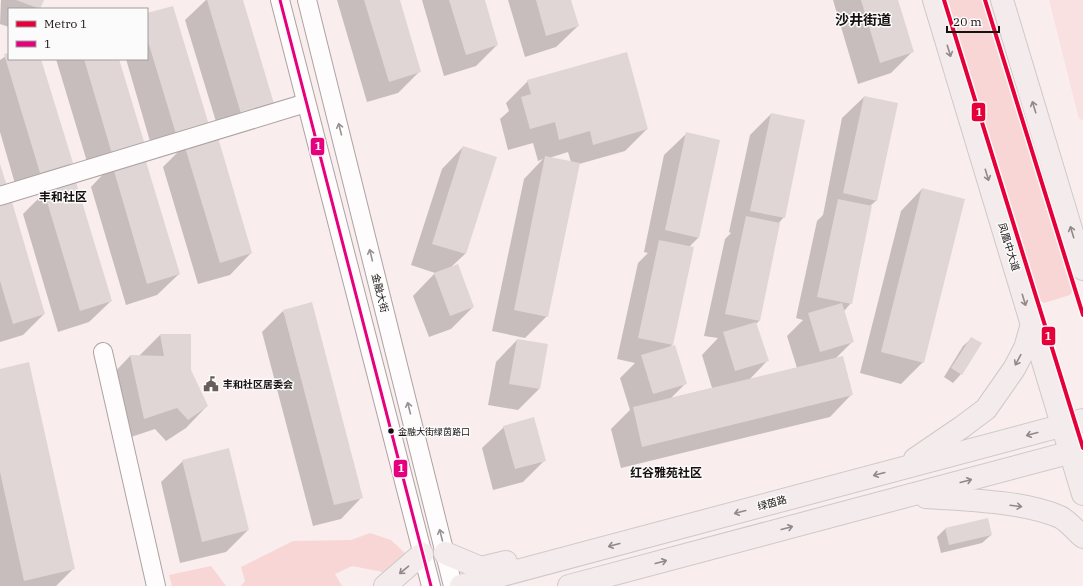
<svg xmlns="http://www.w3.org/2000/svg" width="1083" height="586" font-family="'IBM Plex Serif','Noto Sans SC',serif">
<rect width="100%" height="100%" fill="#f9eded"/>
<polygon fill="#fae1e1" points="1049,0 1083,0 1083,120 1079,119"/>
<g fill="#f8d6d6">
<polygon points="948,0 989,0 1075,287 1070,295 1044,303 1035,298"/>
<polygon points="370,533 391,540 405,553 388,573 352,566 335,574 342,586 241,586 245,581 241,567 293,541 351,540"/>
<polygon points="211,566 226,586 172,586 169,575"/>
</g>
<g fill="#0003" fill-rule="evenodd">
<polygon points="1,0 43,0 39,9 9,9 9,27 0,24"/>
<polygon points="206,0 242,0 274,107 221,138 185,20"/>
<polygon points="337,0 399,0 420,71 398,93 367,102"/>
<polygon points="422,0 484,0 497,45 476,66 444,76"/>
<polygon points="508,0 570,0 578,26 556,47 525,57"/>
<polygon points="833,0 897,0 912,52 891,73 858,84"/>
<polygon points="147,14 207,124 251,253 230,275 198,284 163,167 183,147 154,155 126,59 147,59"/>
<polygon points="9,54 9,59 40,59 71,163 50,185 18,194 0,132 0,60"/>
<polygon points="56,59 118,59 127,161 179,274 157,295 126,305 91,187 107,170 91,175"/>
<path d="M528,81l119,48 -22,22 -46,13 -32,152 -22,22 -33,-7 32,-152 19,-20 -5,2 -5,-18 -25,7 -8,-31 9,-8 -3,-8zM568,152l3,10 -22,-4z"/>
<polygon points="864,97 877,200 870,206 851,303 844,311 853,341 836,358 851,395 830,417 621,468 611,429 630,410 620,378 635,363 617,359 638,263 648,253 644,252 664,155 686,134 699,237 689,247 692,248 672,345 669,348 686,383 671,398 712,388 702,355 718,338 704,336 725,239 731,233 729,232 750,135 771,114 784,217 778,224 779,224 759,321 756,324 767,361 749,380 797,368 787,336 803,320 796,318 817,221 823,215 842,118"/>
<polygon points="463,147 495,157 465,254 451,267 473,307 451,329 429,337 413,296 435,273 411,265 442,169"/>
<polygon points="922,189 923,362 901,384 860,373 901,211"/>
<polygon points="44,193 111,301 89,322 58,332 23,214"/>
<polygon points="0,199 44,314 23,335 0,342"/>
<polygon points="283,311 362,497 341,519 313,526 262,332"/>
<polygon points="160,335 190,335 190,370 207,406 186,428 166,441 155,429 122,440 109,378 130,356 138,357"/>
<polygon points="972,338 980,344 961,374 953,383 944,377 963,346"/>
<polygon points="517,340 539,389 518,410 488,405 496,362"/>
<polygon points="0,370 74,568 56,586 0,586"/>
<polygon points="504,427 545,460 523,482 493,490 482,448"/>
<polygon points="183,461 248,530 226,552 180,563 161,482"/>
<polygon points="945,529 991,535 982,543 941,553 937,537"/>
</g>
<g fill="#e1d6d6">
<polygon points="16,0 44,0 40,9"/>
<polygon points="207,0 243,0 275,107 242,117"/>
<polygon points="364,0 400,0 421,72 389,82"/>
<polygon points="449,0 485,0 498,45 466,55"/>
<polygon points="536,0 571,0 579,26 546,36"/>
<polygon points="861,0 898,0 914,52 880,63"/>
<polygon points="173,6 209,125 176,134 147,38 147,13"/>
<polygon points="627,52 648,129 593,145 590,131 559,140 555,122 530,129 521,97 531,94 527,80"/>
<polygon points="9,53 9,59 41,59 73,163 40,173 4,54"/>
<polygon points="84,59 119,59 145,145 112,154"/>
<polygon points="864,96 898,103 877,201 843,193"/>
<polygon points="771,113 805,120 785,218 750,211"/>
<polygon points="686,132 720,140 699,238 665,230"/>
<polygon points="217,134 252,253 220,263 184,144"/>
<polygon points="463,146 497,157 466,254 432,244"/>
<polygon points="144,155 180,274 147,284 112,164"/>
<polygon points="545,156 580,163 548,317 514,310"/>
<polygon points="0,164 7,186 0,188"/>
<polygon points="76,182 112,301 80,311 44,192"/>
<polygon points="922,188 965,199 924,363 881,352"/>
<polygon points="10,195 45,314 13,324 0,281 0,197"/>
<polygon points="838,199 872,206 852,304 817,297"/>
<polygon points="746,216 780,223 760,321 725,314"/>
<polygon points="659,240 694,247 673,345 638,338"/>
<polygon points="458,264 474,307 450,316 434,273"/>
<polygon points="312,302 363,498 334,505 283,310"/>
<polygon points="842,303 854,342 820,352 808,313"/>
<polygon points="756,322 769,361 735,371 723,332"/>
<polygon points="160,334 191,334 191,370 208,406 188,420 177,408 144,419 130,355 164,356"/>
<polygon points="971,337 982,343 962,375 951,368"/>
<polygon points="517,339 548,344 540,389 509,384"/>
<polygon points="675,345 687,384 653,394 641,355"/>
<polygon points="843,356 853,395 642,447 633,407"/>
<polygon points="29,362 75,569 24,581 0,472 0,369"/>
<polygon points="534,417 546,461 515,469 503,426"/>
<polygon points="229,448 249,530 202,542 182,460"/>
<polygon points="988,518 992,535 949,545 945,528"/>
</g>
<g fill="none" stroke-linecap="round" stroke-linejoin="round">
<g stroke="#ada3a3" stroke-width="20">
<g id="minor">
<polyline points="280,0 431,586"/>
<polyline points="307,0 453,586"/>
<polyline points="0,196 306,103"/>
<polyline points="103,352 156,586"/>
</g>
</g>
<g stroke="#cec9c9" stroke-width="24">
<g id="major">
<polyline points="934,0 1083,494"/>
<polyline points="1002,0 1083,269"/>
<polyline points="915,459 962,427 986,409 1014,369 1025,348 1032,324"/>
<path d="M926,497c40,3 98,4 134,20 8,4 16,14 23,20"/>
<polyline points="445,553 481,568 506,562"/>
<polyline points="385,586 422,554"/>
<polyline points="461,586 1083,420"/>
<polyline points="569,586 1083,449"/>
</g>
</g>
<use href="#minor" stroke="#fefcfc" stroke-width="18"/>
<use href="#major" stroke="#f4ebec" stroke-width="22"/>
<g stroke="#fbfbfb" stroke-width="6">
<polyline id="bus-1" points="280,0 431,586"/>
</g>
<use href="#bus-1" stroke="#e5007d" stroke-width="3"/>
<g stroke="#fbfbfb" stroke-width="7">
<g id="metro-1">
<polyline points="944,0 1083,448"/>
<polyline points="985,0 1083,315"/>
</g>
</g>
<use href="#metro-1" stroke="#e60039" stroke-width="4"/>
</g>
<defs><path id="oneway-shaft" d="M-6 0H5M1.5-3L5.5 0L1.5 3" fill="none" stroke-width="1.6" stroke-linecap="round" stroke-linejoin="round"/></defs>
<g stroke="#918889">
<use href="#oneway-shaft" transform="translate(949 51) rotate(73)"/>
<use href="#oneway-shaft" transform="translate(1034 107) rotate(-107)"/>
<use href="#oneway-shaft" transform="translate(987 175) rotate(73)"/>
<use href="#oneway-shaft" transform="translate(1072 232) rotate(-107)"/>
<use href="#oneway-shaft" transform="translate(1024 300) rotate(73)"/>
<use href="#oneway-shaft" transform="translate(1018 360) rotate(118)"/>
<use href="#oneway-shaft" transform="translate(1032 434) rotate(165)"/>
<use href="#oneway-shaft" transform="translate(879 474) rotate(165)"/>
<use href="#oneway-shaft" transform="translate(966 481) rotate(-15)"/>
<use href="#oneway-shaft" transform="translate(1016 506) rotate(7)"/>
<use href="#oneway-shaft" transform="translate(740 512) rotate(165)"/>
<use href="#oneway-shaft" transform="translate(787 528) rotate(-15)"/>
<use href="#oneway-shaft" transform="translate(614 545) rotate(165)"/>
<use href="#oneway-shaft" transform="translate(661 562) rotate(-15)"/>
<use href="#oneway-shaft" transform="translate(404 570) rotate(140)"/>
</g>
<g stroke="#969292">
<use href="#oneway-shaft" transform="translate(340 129) rotate(-104)"/>
<use href="#oneway-shaft" transform="translate(371 255) rotate(-104)"/>
<use href="#oneway-shaft" transform="translate(409 408) rotate(-104)"/>
<use href="#oneway-shaft" transform="translate(441 535) rotate(-104)"/>
</g>
<defs>
<g id="civic-bare" transform="scale(1.2)"><path d="M-.6-6.5H3V-4.5H.6V-3L4-1V1h2V6H-6V1h2V-1L-.6-3ZM-1.2 2.5V6h2.4V2.5Z" fill="#675d5d" stroke="#fbfbfb" stroke-width="2.5" paint-order="stroke"/></g>
</defs>
<g fill-rule="evenodd">
<use href="#civic-bare" x="211" y="384"/>
</g>
<circle fill="#181010" stroke="#fbfbfb" stroke-width="1.5" cx="391" cy="431" r="3.5"/>
<g text-anchor="middle" dominant-baseline="central" stroke-width="3" stroke-linejoin="round" paint-order="stroke">
<g font-size="9" fill="#181010" stroke="#fbfbfb" text-anchor="start">
<text x="398" y="431">金融大街绿茵路口</text>
</g>
<g font-size="10" fill="#181010" stroke="#fbfbfb">
<text transform="translate(1009 247) rotate(73)">凤凰中大道</text>
<text transform="translate(380 293) rotate(76)">金融大街</text>
<text transform="translate(772 503) rotate(-15)">绿茵路</text>
</g>
<g font-size="10" font-weight="bold" fill="#181010" stroke="#fbfbfb" text-anchor="start">
<text x="223" y="384">丰和社区居委会</text>
</g>
<g font-size="12" font-weight="bold" fill="#181010" stroke="#fbfbfb">
<text x="63" y="196">丰和社区</text>
<text x="666" y="472">红谷雅苑社区</text>
</g>
<g font-size="14" font-weight="bold" fill="#181010" stroke="#fbfbfb">
<text x="863" y="20">沙井街道</text>
</g>
</g>
<g stroke="#fbfbfb" stroke-width="1.5">
<rect x="971" y="102" width="15" height="20" rx="4" fill="#e60039"/>
<rect x="310" y="137" width="15" height="19" rx="4" fill="#e5007d"/>
<rect x="1041" y="326" width="15" height="20" rx="4" fill="#e60039"/>
<rect x="393" y="459" width="15" height="19" rx="4" fill="#e5007d"/>
</g>
<g font-size="11" text-anchor="middle" font-weight="bold" fill="#fff">
<text x="979" y="116">1</text>
<text x="318" y="150">1</text>
<text x="1048" y="340">1</text>
<text x="401" y="472">1</text>
</g>
<rect x="8" y="8" width="140" height="52" fill="#fbfbfb" stroke="#a09d9d"/>
<rect x="16" y="21" width="20" height="6" fill="#e60039" stroke="#a09d9d"/>
<text x="44" y="28" font-size="12" fill="#181010">Metro 1</text>
<rect x="16" y="41" width="20" height="6" fill="#e5007d" stroke="#a09d9d"/>
<text x="44" y="48" font-size="12" fill="#181010">1</text>
<path d="M947 26v6h52v-6" fill="none" stroke="#181010" stroke-width="2"/>
<text x="953" y="26" font-size="12" fill="#181010" stroke="#fbfbfb" stroke-width="3" paint-order="stroke">20 m</text>
</svg>
